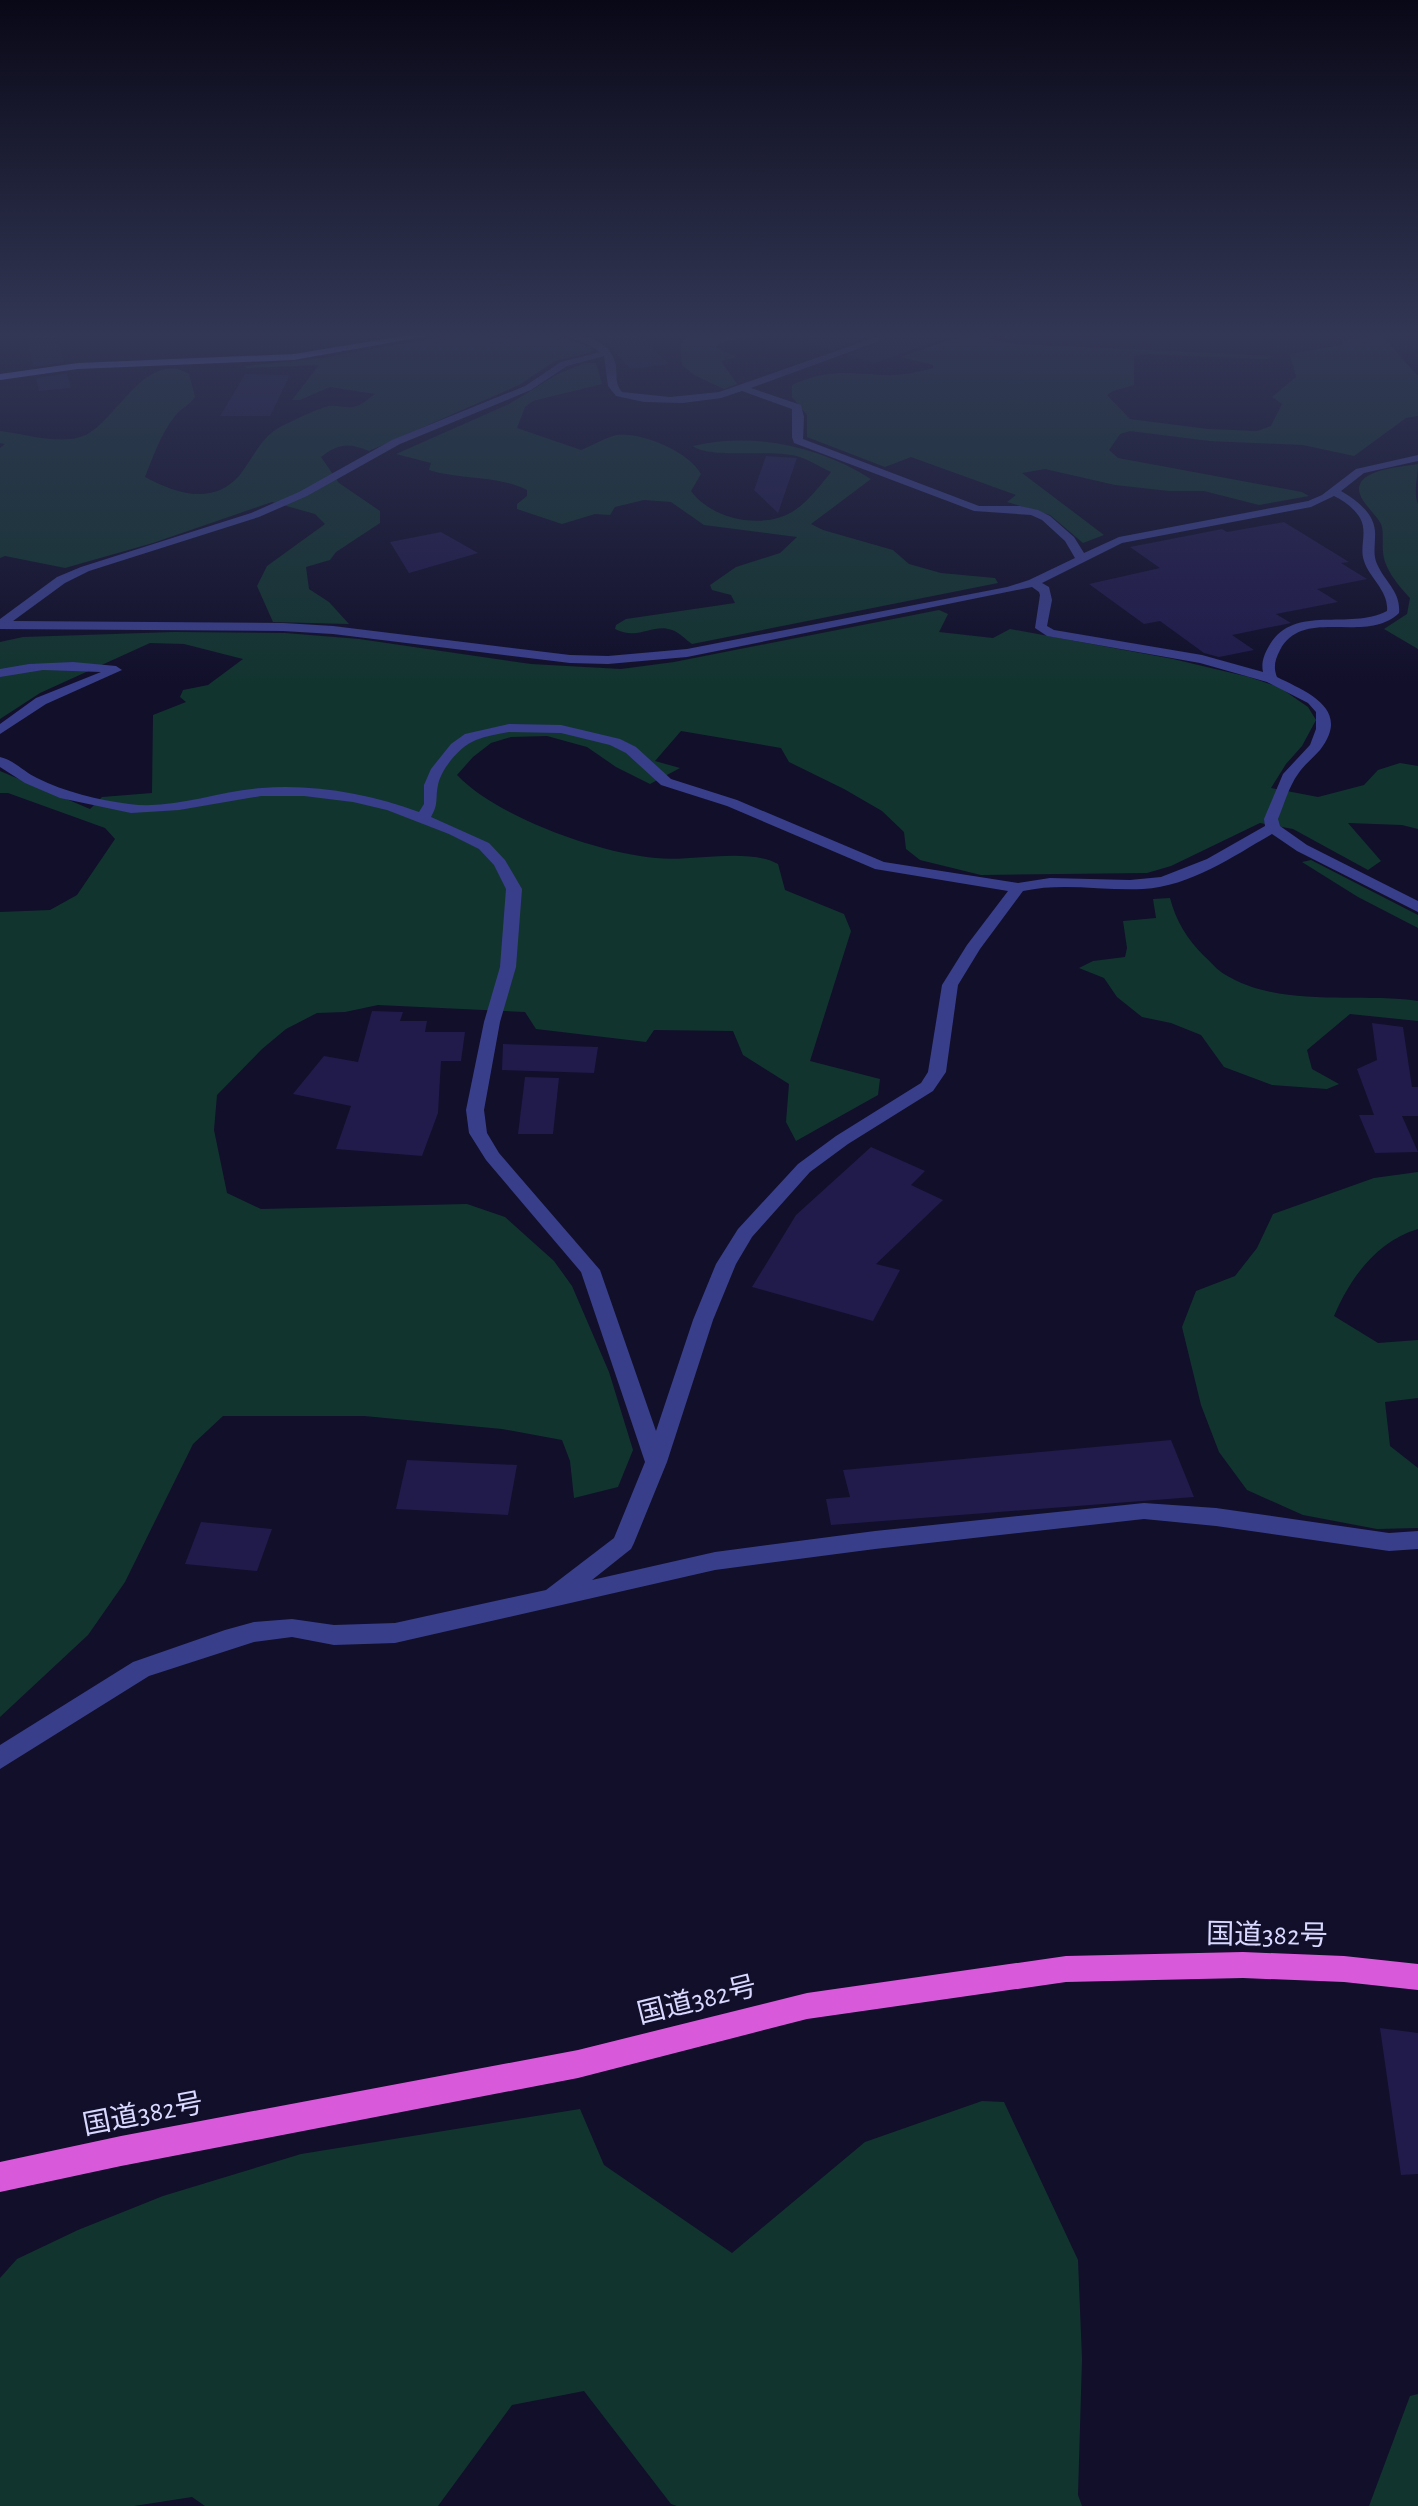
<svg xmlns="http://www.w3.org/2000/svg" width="1418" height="2506" font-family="'Alegreya Sans','Noto Sans JP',sans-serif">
<rect width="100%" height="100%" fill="#110f2a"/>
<g fill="#12342f">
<path d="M528,333l33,4 30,10v5l-36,9 -36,24 -150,66c-20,-8 -30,-8 -48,6l18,26 41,28v12l-44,29 -6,8 -24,7 3,22 20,13 20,22 -76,-2 -16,-36 10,-20 58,-42 -10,-10 -43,-12 -119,41 -88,25 -60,-12 -5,2v-110l5,-4 -5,-1v-12c25,3 62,15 86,4 32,-17 61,-86 103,-61l6,23c-6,9 -14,11 -20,19 -14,17 -22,41 -30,61 30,16 67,29 94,-1 13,-16 22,-39 41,-49 14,-7 30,-15 45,-20 10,-4 22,3 32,-1 6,-2 12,-8 18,-12l-45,-7 -30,13h-8l27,-35 -72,3 -3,-2 79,-8 132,-24 64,5z"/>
<polygon points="695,333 750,333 750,337 724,341 715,347 736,357 721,361 737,384 724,389 694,375 682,365 681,344 689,335"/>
<path d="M942,333h21l52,11 257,12 -5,3 -118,-5 -15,2v29l-21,6 -6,4 23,24 78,10 49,2 14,-5 11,-22 -10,-7 24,-20 -6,-23 52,-9v-4l39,-6 37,41v40l-12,2 -52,38 -51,-11 -93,-4 -80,-10 -10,3 -11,16 9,8 184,34 7,4 -50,9 -55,-14h-35l-54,-6 -70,-16 -23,4 82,62 -21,8 -33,-28 -43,-13 9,-7 -105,-38 -26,10 -78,-30v-22l-15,-18v-12c35,-16 55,-12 92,-10 16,1 34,-3 49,-7v-3l-32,-8 54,-19z"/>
<path d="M584,363h12l6,21 -69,17 -8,6 -8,21 64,22c11,-4 25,-13 36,-15 26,-3 72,17 84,39l-10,17c20,28 70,39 101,21 15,-9 28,-26 39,-40 -11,-5 -23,-13 -35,-16 -25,-7 -87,3 -103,-10 62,-14 125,0 178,33l-60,45 12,6 70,20 16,14 32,9 54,5 3,5 -306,61c-6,-4 -13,-12 -20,-14 -20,-7 -33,11 -57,-1l1,-4 10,-6 109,-16 -4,-8 -19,-5 -2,-5 26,-18 44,-14 17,-16 -93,-12 -33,-23 -27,-2 -29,7 -5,8 -15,-1 -33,10 -45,-15v-5l10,-8v-6c-30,-15 -66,-10 -98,-20l2,-7 -35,-9 113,-50 49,-30z"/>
<path d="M1418,464c0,12 -5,30 0,40v145l-34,-20 23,-15 3,-16c-11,-12 -26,-29 -27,-46 -1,-9 1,-20 -2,-28 -6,-12 -29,-28 -20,-42 10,-14 42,-15 57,-18z"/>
<path d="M939,610l9,4 -9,18 54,6 17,-9 163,30 76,18 30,10 29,20 8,13 -14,26 -16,18 -15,24 47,9 46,-12 14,-15 22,-7 18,3v63l-16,-4 -54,-2 33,38 -13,9 -75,-41 -33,-6 -89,43 -24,7 -166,2 -61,-15 -14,-11 -2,-17 -22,-21 -38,-22 -55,-27 -8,-14 -100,-17 -26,30 25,7 -30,16 -34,-17 -29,-20 -40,-11 -36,1 -20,6 -18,14 -16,18c40,42 141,78 199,83 36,4 90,-11 122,6l7,26 59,24 7,17 -41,130 70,18 -2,16 -82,46 -10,-19 3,-38 -46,-29 -10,-24 -79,-1 -8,12 -110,-13 -11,-17 -147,-7 -33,7 -28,1 -31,16 -24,20 -45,46 -3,35 13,63 34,16 206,-5 38,13 49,44 18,25 37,86 24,78 -15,37 -44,11 -4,-37 -8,-21 -60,-11 -138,-13h-141l-30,28 -68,138 -37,53 -88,82v-805l50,-2 27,-15 38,-56 -10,-11 -97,-35h-8v-22l90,38 12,-12 50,-4 1,-78 33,-13 -6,-5 3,-7 25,-5 35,-26 -59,-15 -34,-1 -110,50 -40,26v-77l23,-5 151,-5 111,1 74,6 172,25 90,5 53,-7z"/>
<polygon points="1311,860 1418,915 1418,928 1358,897 1302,862"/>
<path d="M1170,898c6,23 17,41 34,58 7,6 13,14 20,18 57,35 131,18 194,27v20l-68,-7 -43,36 5,19 27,15 -12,5 -55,-4 -48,-18 -23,-32 -30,-12 -29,-6 -25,-20 -13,-19 -25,-10 14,-7 32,-4 2,-9 -4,-27 33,-3 -3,-19z"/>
<path d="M1418,1172v57c-41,12 -68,49 -84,87l44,27 40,-3v58l-33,4 5,44 28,22v60l-41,1 -74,-14 -56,-25 -28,-38 -18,-47 -19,-78 14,-36 39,-15 22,-28 16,-34 101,-36z"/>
<polygon points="982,2101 1004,2102 1078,2260 1082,2359 1078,2495 1082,2506 677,2506 671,2504 584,2391 512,2405 438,2506 205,2506 192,2497 134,2506 0,2506 0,2278 17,2259 78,2230 163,2196 301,2154 580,2109 604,2165 732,2253 865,2142"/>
<polygon points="1418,2394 1418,2506 1369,2506 1410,2396"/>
</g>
<g fill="#201b4b">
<polygon points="26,333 56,333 64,362 33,367"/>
<polygon points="596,333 637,333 669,364 631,369"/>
<polygon points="800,333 878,333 831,350 799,340"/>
<polygon points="903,333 947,333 948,337 875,363 848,355"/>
<polygon points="67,373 71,388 39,391 36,378"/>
<polygon points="245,374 290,375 270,416 220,416"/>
<polygon points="766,456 797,458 778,513 754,490"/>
<polygon points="1284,522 1349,562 1341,563 1367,579 1317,589 1338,602 1276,614 1291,623 1232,635 1254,650 1219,657 1204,653 1160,621 1144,624 1089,584 1160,568 1130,547 1222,529 1227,532"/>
<polygon points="441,532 478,553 409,573 390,542"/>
<polygon points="372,1011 403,1012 400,1021 427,1021 425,1032 465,1032 461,1061 441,1061 438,1113 422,1156 336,1149 351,1106 293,1094 324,1056 358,1062"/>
<polygon points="1372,1023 1403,1027 1412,1087 1418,1087 1418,1116 1402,1116 1418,1152 1375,1153 1359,1115 1374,1115 1357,1069 1377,1060"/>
<polygon points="503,1044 598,1047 594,1073 502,1070"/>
<polygon points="525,1077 559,1078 553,1134 518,1134"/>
<polygon points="871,1147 925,1171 911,1185 943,1200 876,1264 900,1270 873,1321 752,1287 796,1215"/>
<polygon points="1171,1440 1194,1497 831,1525 826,1499 850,1497 843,1470"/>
<polygon points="407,1460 517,1465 508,1515 396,1509"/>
<polygon points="201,1522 272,1529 257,1571 185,1564"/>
<polygon points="1380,2028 1418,2033 1418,2174 1401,2175"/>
</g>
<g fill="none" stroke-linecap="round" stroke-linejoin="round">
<g fill="#393e8a" fill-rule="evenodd">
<path d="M558,333c21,0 54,6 58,33 1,10 -1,18 6,26l48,5 49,-5 168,-59h14l-150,55 50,17 3,12 -1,22 176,67h41l18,4 12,6 24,21 10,16 35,-16 189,-36 14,-6 34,-26 62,-14v6l-54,12 -23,18c17,10 36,24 34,46 0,10 -2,18 2,27 8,18 24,28 22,49 -33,32 -96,-7 -119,37 -5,10 -7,17 -3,27 30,15 75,32 43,73 -7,8 -16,15 -22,24 -9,12 -14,31 -20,45l2,7 27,19 111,56v11l-121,-61 -25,-17c-40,23 -81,52 -129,55 -40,2 -80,-7 -120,2l-43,58 -22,36 -12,87 -13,19 -85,53 -38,28 -58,65 -16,27 -23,56 -46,142 -33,81 -3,6 -39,31 123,-28 160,-21 269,-28 72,5 173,25 29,-2v18l-29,2 -173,-25 -72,-7 -269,30 -160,21 -320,73 -61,2 -42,-8 -38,5 -105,34 -149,93v-24l133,-83 92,-32 29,-8 38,-3 42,6 61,-2 151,-33 68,-52 31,-76 -64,-190 -95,-112 -17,-27 -3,-23 18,-88 16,-55 6,-78 -12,-24 -15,-16 -30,-15 -62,-24 -34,-8 -49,-6h-43l-82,14 -48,3 -71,-15 -35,-15 -25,-16v-10c14,3 24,15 37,21 28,14 61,22 92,26 44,6 89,-13 133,-16 52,-4 108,6 157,24l5,-8v-19l7,-16 20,-25 14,-10 44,-10 52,1 59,14 16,8 35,32 66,21 147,62 134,21 32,-5 80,2 31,-3 46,-18 58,-33 -1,-7 19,-45 27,-29 6,-16v-17l-8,-9 -41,-21 -67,-19 -153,-27 -12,-8 5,-33 -1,-3 -7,-5 -345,70 -79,7 -38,-1 -237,-29 -50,-3 -283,-2v-10l57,-42 24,-10 170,-54 48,-21 93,-52 133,-54 36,-24 39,-10 -11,-7zM604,356l4,30 8,10 28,6 39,1 38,-5 21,-7 50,18v28l2,6 180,68 57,4 11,5 23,21 10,17 -46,22 -22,7 -320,62 -79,7 -38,-1 -237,-29 -50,-3 -270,-2 52,-38 24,-12 170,-54 48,-21 93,-52 131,-54 36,-24zM1334,496c10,5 20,12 26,22 8,14 -1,29 4,43 6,18 25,30 23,50 -39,20 -93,-8 -118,35 -5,9 -8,16 -6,26l-61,-17 -148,-25 -7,-4 5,-26 -3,-13 -7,-4 80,-40 189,-36zM509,732l52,1 49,12 16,8 35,32 66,21 148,63 133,22 -41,54 -25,40 -14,87 -7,11 -85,53 -38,28 -60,65 -22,35 -23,56 -37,111 -56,-161 -101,-117 -12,-20 -3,-23 16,-88 16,-55 6,-78 -17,-29 -16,-17 -58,-26c8,-14 4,-17 7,-32 3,-16 22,-39 38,-45 10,-4 22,-6 33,-8z"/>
<polygon points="73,662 116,666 122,670 46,704 0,734 0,724 36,698 101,672 43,670 0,677 0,669 29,664"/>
</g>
<polygon fill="#6f7aff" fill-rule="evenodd" points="421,333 444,333 294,360 78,369 0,380 0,374 78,363 294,354"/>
<polygon fill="#d959db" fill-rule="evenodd" points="1243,1952 1344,1956 1418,1964 1418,1990 1344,1982 1243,1978 1066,1982 807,2019 578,2078 121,2166 0,2192 0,2162 121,2136 578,2050 807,1993 1066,1956"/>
</g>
<linearGradient id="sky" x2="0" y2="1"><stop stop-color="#090817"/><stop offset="0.49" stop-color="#323755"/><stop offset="1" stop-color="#323755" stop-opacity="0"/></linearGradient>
<rect width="1418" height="684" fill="url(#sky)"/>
<g text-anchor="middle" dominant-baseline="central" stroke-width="5" stroke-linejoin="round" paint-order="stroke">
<g font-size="28" fill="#d9d8ff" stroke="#110f2a">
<text transform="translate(1267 1936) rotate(1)">国道382号</text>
<text transform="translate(697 2001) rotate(-14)">国道382号</text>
<text transform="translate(143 2115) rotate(-11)">国道382号</text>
</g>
</g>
</svg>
